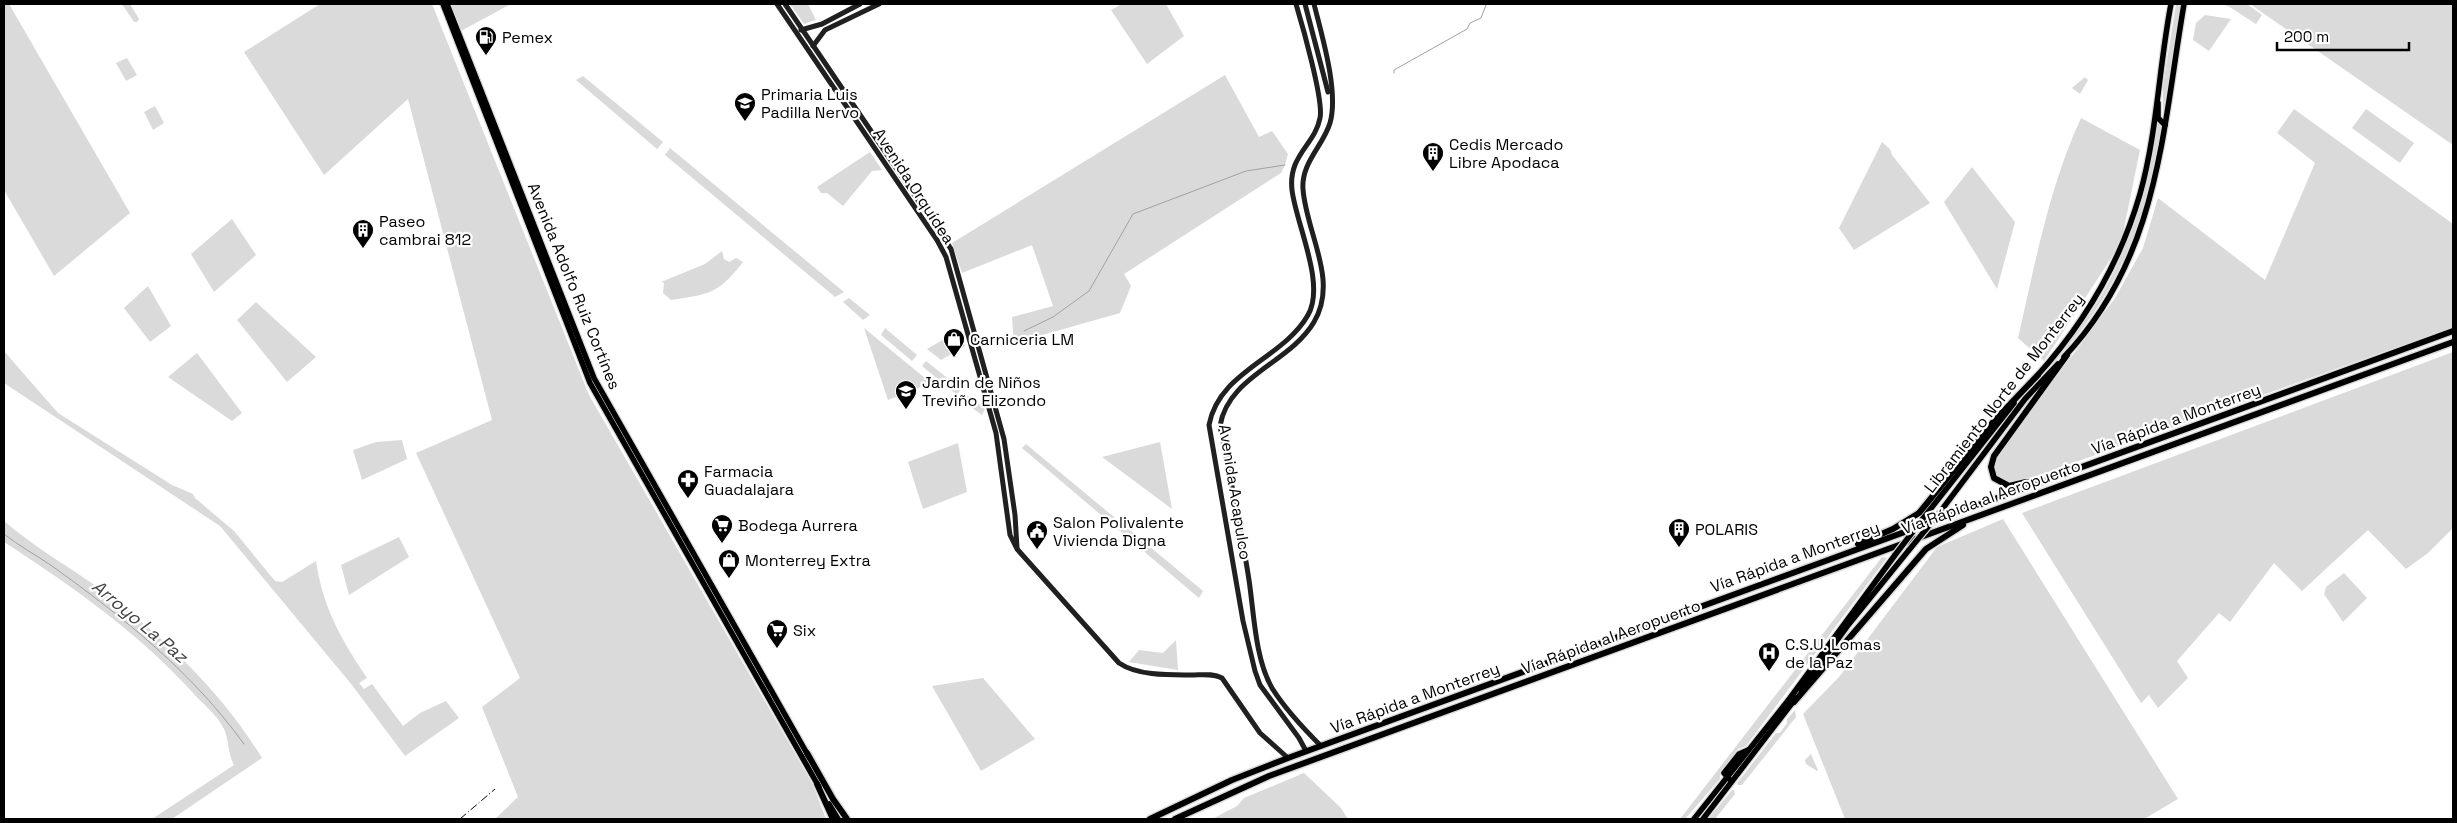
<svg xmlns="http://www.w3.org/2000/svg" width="2457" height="823" font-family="'Space Grotesk',sans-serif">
<rect width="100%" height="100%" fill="#fff"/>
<g fill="#dadada">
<polygon points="4,4 9,4 130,213 54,276 4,190"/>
<polygon points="122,4 130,4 139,19 137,22 134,22"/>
<polygon points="320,4 432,4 589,395 812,783 826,819 495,819 518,797 482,707 520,678 416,453 492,420 408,99 324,175 244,52"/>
<polygon points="450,4 511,4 461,31"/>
<polygon points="790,4 808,4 816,20 804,24"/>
<polygon points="1122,4 1166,4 1184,36 1147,64 1111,10"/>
<polygon points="2176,4 2182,4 2163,115 2163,85"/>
<polygon points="2220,4 2247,4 2262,15 2256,24 2228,6"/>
<polygon points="2250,4 2453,4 2453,145"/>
<polygon points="2205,15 2231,19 2209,51 2193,40 2196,23"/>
<polygon points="127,58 137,75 126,81 116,63"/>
<polygon points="1225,75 1259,137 1272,131 1288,154 1285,165 1281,173 1124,274 1131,286 1120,313 1014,343 1012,317 1053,306 1032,245 962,273 952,243"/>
<polygon points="583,76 663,142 657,149 576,80"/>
<polygon points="2085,77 2088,80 2080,94 2072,88"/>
<polygon points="155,106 164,123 153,130 144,112"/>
<polygon points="2294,109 2453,224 2453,327 2020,482 2013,484 2000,480 1995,469 1995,460 2115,298 2143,248 2158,198 2265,280 2315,163 2277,133"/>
<polygon points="2366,109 2414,143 2400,163 2352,128"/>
<path d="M2081,118l59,32 -19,93 -77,118 -26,-23c17,-74 31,-151 63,-220z"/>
<path d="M2157,118l5,7c-18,109 -48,177 -125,256 18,-23 37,-45 54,-69 39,-58 55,-126 66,-194z"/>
<polygon points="1882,142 1890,149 1892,155 1930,203 1854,250 1839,228"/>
<polygon points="670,148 844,292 835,297 665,155"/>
<polygon points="870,152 882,170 872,171 843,206 827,193 821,193 817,187"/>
<polygon points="1972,167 2015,222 1997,289 1944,202"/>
<polygon points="232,219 256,255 214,292 191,254"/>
<path d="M722,251l2,8 5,3 7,-4 7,4c-25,32 -33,32 -72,38l-8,-7 1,-10 -3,-1 44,-18z"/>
<polygon points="148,286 171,326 150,342 124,308"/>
<polygon points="849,298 870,315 863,320 843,302"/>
<polygon points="256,302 316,357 287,382 237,320"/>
<polygon points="864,328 931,383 888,400"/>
<polygon points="885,328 917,355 912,361 881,335"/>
<polygon points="960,330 965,346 941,360 927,349"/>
<path d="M4,351l54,62 114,72 21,9 2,4 39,33 41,50 7,1 34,-21c7,47 25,78 51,117l-8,5 5,6 8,-5 31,42 17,-13 26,-12 13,17 -54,38 -53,-71 -132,-159 -216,-143z"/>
<polygon points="2453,352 2453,528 2428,553 2406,569 2368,530 2302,591 2274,563 2230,622 2219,613 2177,661 2188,678 2158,708 2149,695 2141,703 2022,513"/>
<polygon points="197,353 242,413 232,421 168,377"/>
<polygon points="926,361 961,389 957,395 922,366"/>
<polygon points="967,395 985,409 982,415 963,401"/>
<polygon points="402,440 407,459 362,480 353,450 376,442"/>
<polygon points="1160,442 1172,509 1102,457"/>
<polygon points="958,443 967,492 923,509 908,462"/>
<polygon points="1026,444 1203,591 1199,598 1022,448"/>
<polygon points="2003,519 2178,799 2144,819 1845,819 1803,714 1839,677 1937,547"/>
<path d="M4,521c30,26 64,45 96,68 62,46 122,103 162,169l-90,61h-20l82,-54c-6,-11 -5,-25 -10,-36 -6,-13 -20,-24 -30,-35 -55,-61 -122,-108 -190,-152z"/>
<polygon points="399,537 409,557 349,595 341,565"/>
<polygon points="1882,557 1887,558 1746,746 1738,749 1720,774 1720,779 1685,819 1680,819"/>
<polygon points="2344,573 2367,598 2343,622 2324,594 2326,587"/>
<polygon points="1176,640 1178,670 1129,662 1139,650 1163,653"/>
<polygon points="983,678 1035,739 981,771 932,686"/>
<polygon points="1795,710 1796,717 1742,785 1738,785 1737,783 1776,733 1780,733 1787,723 1787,719"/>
<polygon points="1811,754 1818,770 1817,771 1806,764 1805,760"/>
<polygon points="1304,773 1341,808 1348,819 1212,819 1237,806 1244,798"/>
<polygon points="1732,790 1734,790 1735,794 1715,819 1708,819"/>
</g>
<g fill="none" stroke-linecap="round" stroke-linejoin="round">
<g stroke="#a1a1a1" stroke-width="1">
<polyline points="1394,73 1394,70 1467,29 1470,23 1481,18 1486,5 1489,4"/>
<polyline points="1024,331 1053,317 1089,291 1133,214 1246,171 1285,165"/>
<path d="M4,534c15,12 32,21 48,32 71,51 140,106 192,178"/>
</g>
<g stroke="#dbdbdb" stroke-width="8">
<g id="primary">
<polyline points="443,4 590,383 819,787"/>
<polyline points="447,4 594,378 809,757"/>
<polyline points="2158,103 2158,118 2165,125"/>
<path d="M2064,357c95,-100 98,-225 120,-353"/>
<path d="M2036,377c48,-53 84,-114 104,-183 17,-60 19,-128 31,-190"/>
<polyline points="1937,516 2025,399 2058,364"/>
<polyline points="1921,521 2014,403"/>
<polyline points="1801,690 1849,624 1909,550"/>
<polyline points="1729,779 1724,773 1739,754 1748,750"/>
<polyline points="829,804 838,819"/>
<polyline points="1694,819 1790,698 1895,555"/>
<polyline points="1703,819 1796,698"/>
</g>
</g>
<g stroke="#dbdbdb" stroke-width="9">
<g id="highway">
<polyline points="2037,483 2026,482 2009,486 1994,478 1991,467 1994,456 2067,355"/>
<polyline points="1858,544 1893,529 1919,513 1994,421 2038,375"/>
<polyline points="1794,702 1926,549 1963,525"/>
<polyline points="807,753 833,799 847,819"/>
<polyline points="817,784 833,819"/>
<polyline points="1150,819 1232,780 1288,758 2453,331"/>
<polyline points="1175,819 1269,776 2453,342"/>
</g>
</g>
<g stroke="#202020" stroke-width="5">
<path d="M777,4l160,236 9,17 50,176 14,102 7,14 102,114c19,13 51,12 72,12 11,0 22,-2 31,3l38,55 28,25"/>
<polyline points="785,4 951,249 1004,439 1015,515 1017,548"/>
<path d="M1296,4c6,20 28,97 24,114 -5,27 -32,37 -28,72 4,34 34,94 16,125 -25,44 -89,56 -99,110l34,196 12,50 5,14 39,53 7,13"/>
<polyline points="1305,4 1328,92"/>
<path d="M1314,4c8,32 25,88 16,119 -7,23 -29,40 -27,66 3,44 36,91 11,133 -24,41 -86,54 -94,104 10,51 21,102 29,154 5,33 6,79 23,108 13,21 32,41 49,58"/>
<polyline points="801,30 822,24 860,4"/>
<polyline points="813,46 825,30 879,4"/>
</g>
<use href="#primary" stroke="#000" stroke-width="5.5"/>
<use href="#highway" stroke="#000" stroke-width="6"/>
<polyline stroke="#000" stroke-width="1" stroke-dasharray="8 2.5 1 2.5" stroke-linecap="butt" points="460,819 495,789"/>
<g stroke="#dbdbdb" stroke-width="8" stroke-linecap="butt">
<g id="primary-bridge">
<polyline points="1909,550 1937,516"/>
<polyline points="1895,555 1921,521"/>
</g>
</g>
<use href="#primary-bridge" stroke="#000" stroke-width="5.5"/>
</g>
<defs>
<g id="fuel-pin" transform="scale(1.125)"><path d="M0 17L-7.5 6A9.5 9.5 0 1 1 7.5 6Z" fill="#000" stroke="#fff"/><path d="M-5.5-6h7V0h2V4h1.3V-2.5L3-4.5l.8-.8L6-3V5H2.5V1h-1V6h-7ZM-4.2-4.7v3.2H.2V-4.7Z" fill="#fff"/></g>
<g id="school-pin" transform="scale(1.125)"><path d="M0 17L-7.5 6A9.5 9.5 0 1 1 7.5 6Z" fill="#000" stroke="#fff"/><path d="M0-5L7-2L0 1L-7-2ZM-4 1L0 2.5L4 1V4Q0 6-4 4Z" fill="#fff"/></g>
<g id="building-pin" transform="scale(1.125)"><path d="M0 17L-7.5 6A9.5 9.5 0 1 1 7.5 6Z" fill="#000" stroke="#fff"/><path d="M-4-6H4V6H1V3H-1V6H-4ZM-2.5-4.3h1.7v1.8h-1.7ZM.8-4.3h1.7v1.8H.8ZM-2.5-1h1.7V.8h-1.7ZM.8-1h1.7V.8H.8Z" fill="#fff"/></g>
<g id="shop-pin" transform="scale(1.125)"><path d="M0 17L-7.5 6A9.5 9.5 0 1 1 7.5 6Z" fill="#000" stroke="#fff"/><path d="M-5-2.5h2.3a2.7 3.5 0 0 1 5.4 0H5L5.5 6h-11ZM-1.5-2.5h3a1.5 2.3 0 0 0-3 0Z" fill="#fff"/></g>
<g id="pharmacy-pin" transform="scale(1.125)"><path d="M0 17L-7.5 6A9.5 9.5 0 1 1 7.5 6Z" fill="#000" stroke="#fff"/><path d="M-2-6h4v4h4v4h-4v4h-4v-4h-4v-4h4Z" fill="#fff"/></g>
<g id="supermarket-pin" transform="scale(1.125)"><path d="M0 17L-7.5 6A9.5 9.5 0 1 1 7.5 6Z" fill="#000" stroke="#fff"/><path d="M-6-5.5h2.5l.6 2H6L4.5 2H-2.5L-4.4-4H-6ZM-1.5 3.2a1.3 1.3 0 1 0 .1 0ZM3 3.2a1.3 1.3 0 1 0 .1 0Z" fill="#fff"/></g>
<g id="civic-pin" transform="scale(1.125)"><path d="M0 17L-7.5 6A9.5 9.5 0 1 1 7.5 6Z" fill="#000" stroke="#fff"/><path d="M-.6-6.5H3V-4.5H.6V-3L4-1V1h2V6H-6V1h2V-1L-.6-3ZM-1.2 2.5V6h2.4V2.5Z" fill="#fff"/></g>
<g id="hospital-pin" transform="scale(1.125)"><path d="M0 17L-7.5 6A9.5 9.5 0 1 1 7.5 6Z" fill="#000" stroke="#fff"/><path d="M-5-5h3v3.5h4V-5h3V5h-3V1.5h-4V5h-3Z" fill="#fff"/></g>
</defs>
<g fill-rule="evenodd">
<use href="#fuel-pin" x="486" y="37"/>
<use href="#school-pin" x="745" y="103"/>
<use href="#building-pin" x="1433" y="153"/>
<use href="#building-pin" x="363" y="230"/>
<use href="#shop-pin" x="954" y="339"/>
<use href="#school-pin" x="906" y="391"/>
<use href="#pharmacy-pin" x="688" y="480"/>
<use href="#supermarket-pin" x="722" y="525"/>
<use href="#building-pin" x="1679" y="529"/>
<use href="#civic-pin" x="1037" y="531"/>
<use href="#shop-pin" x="729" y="560"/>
<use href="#supermarket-pin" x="777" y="630"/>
<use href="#hospital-pin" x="1769" y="653"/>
</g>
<g text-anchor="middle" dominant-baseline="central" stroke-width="4.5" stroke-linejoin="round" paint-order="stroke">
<g font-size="16" fill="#000" stroke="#fff" text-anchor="start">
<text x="502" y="37">Pemex</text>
<text x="761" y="94">Primaria Luis<tspan x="761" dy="18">Padilla Nervo</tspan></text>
<text x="1449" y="144">Cedis Mercado<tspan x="1449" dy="18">Libre Apodaca</tspan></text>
<text x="379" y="221">Paseo<tspan x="379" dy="18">cambrai 812</tspan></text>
<text x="970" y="339">Carniceria LM</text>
<text x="922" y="382">Jardin de Niños<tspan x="922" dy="18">Treviño Elizondo</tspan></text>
<text x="704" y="471">Farmacia<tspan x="704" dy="18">Guadalajara</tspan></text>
<text x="1053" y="522">Salon Polivalente<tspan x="1053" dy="18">Vivienda Digna</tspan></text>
<text x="738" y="525">Bodega Aurrera</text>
<text x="1695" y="529">POLARIS</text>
<text x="745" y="560">Monterrey Extra</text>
<text x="793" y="630">Six</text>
<text x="1785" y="644">C.S.U. Lomas<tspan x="1785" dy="18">de la Paz</tspan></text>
</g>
<g font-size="16" fill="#000" stroke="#fff">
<text transform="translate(914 186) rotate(57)">Avenida Orquídea</text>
<text transform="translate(574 286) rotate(68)">Avenida Adolfo Ruiz Cortínes</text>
<text transform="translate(2004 393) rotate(-52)">Libramiento Norte de Monterrey</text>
<text transform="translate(2176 419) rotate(-20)">Vía Rápida a Monterrey</text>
<text transform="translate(1235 492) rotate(81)">Avenida Acapulco</text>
<text transform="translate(1991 497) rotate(-20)">Vía Rápida al Aeropuerto</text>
<text transform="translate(1795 557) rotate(-20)">Vía Rápida a Monterrey</text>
<text transform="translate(1611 637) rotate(-20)">Vía Rápida al Aeropuerto</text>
<text transform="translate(1415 698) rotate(-20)">Vía Rápida a Monterrey</text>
</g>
<g font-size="18" font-style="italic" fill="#424242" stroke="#fff">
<text transform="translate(140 621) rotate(40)">Arroyo La Paz</text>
</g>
</g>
<rect width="2457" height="823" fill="none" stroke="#000000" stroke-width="10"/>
<path d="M2277 42v8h132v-8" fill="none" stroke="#000000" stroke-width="2.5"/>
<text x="2284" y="42" font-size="15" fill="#000000" stroke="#ffffff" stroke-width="4" paint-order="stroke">200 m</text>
</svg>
